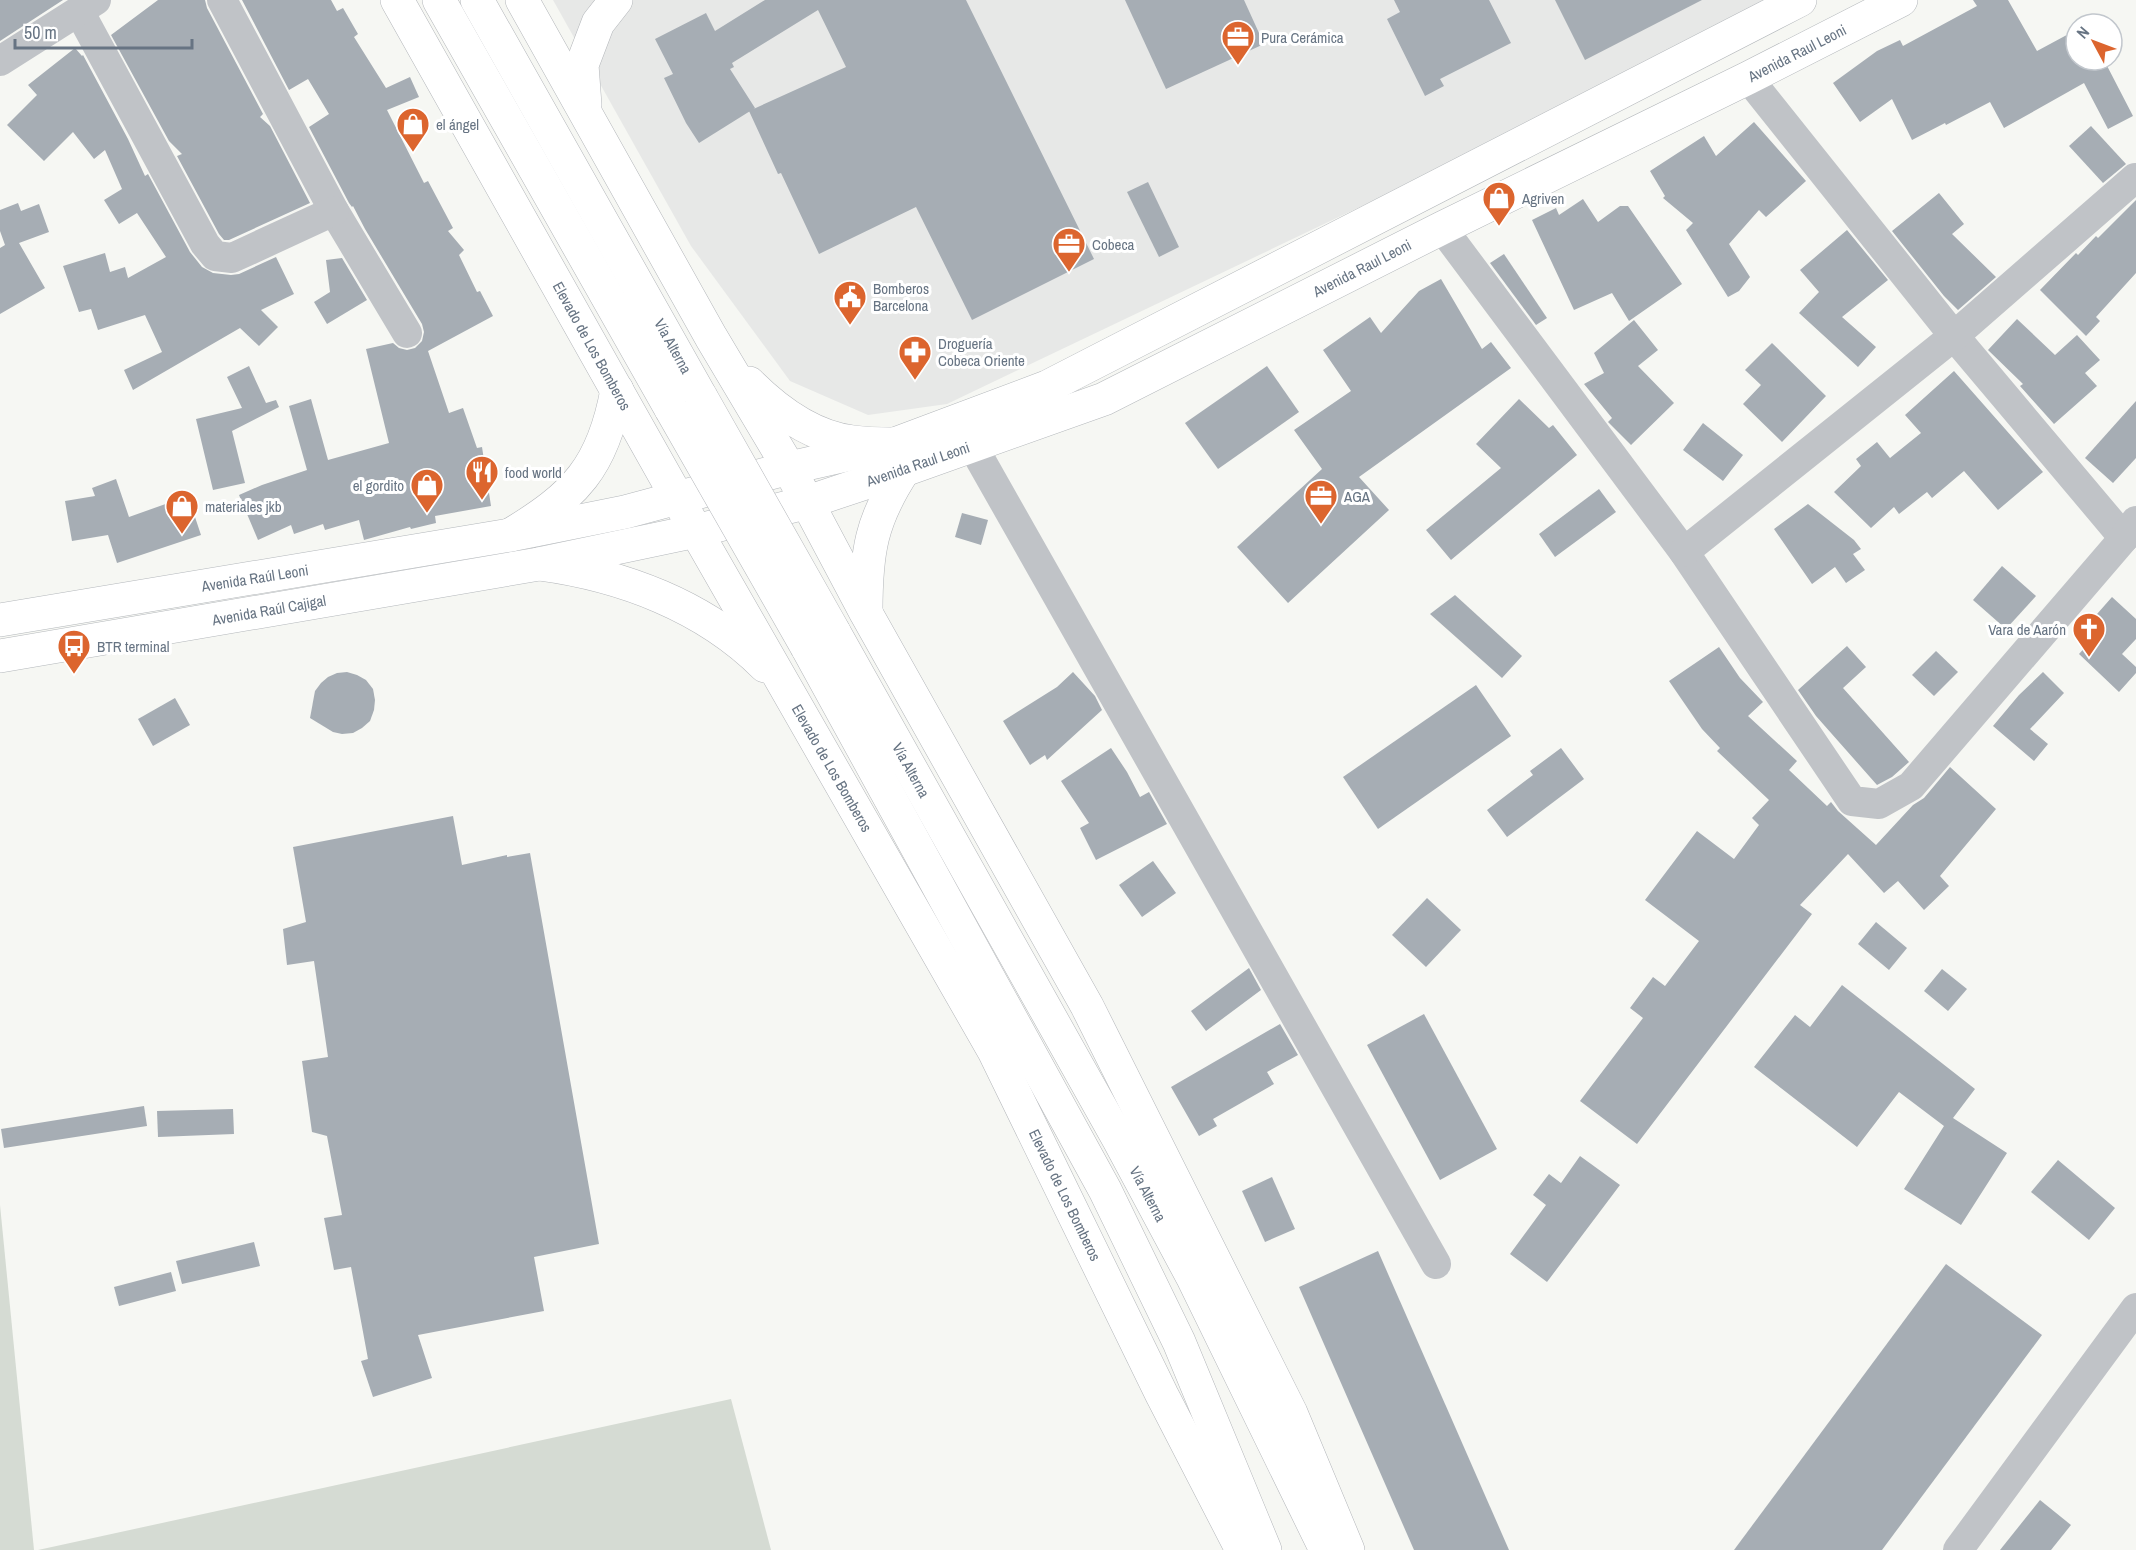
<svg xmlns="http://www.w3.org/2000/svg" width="2136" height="1550" font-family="'Archivo Narrow',sans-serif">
<rect width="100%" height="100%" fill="#f6f7f3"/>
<polygon fill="#e7e8e7" points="553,0 1777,0 1626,80 947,404 868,415 790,381 691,246"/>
<g fill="#d5dbd3">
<polygon points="0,1205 34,1550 0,1550"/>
<polygon points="731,1399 771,1550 38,1550"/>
</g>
<g fill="#a6adb4">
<polygon points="0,0 63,0 0,41"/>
<polygon points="158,0 205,0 207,8 263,114 260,117 270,126 310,203 229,240 224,240 219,234 177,156 182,154 169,141 111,35"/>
<polygon points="242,0 331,0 337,11 343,8 358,34 354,37 386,88 410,77 419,97 387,110 424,183 428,181 453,228 448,231 464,250 459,255 477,292 480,291 493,316 428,351 449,413 463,408 477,448 482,447 491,506 435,516 436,523 411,529 410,527 364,540 359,520 325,530 323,524 294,534 291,525 258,540 239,495 262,485 307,470 289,406 311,399 328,460 389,443 366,349 393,343 399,348 407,350 415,348 422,341 424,332 422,324 365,229 353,206 352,207 349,203 309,127 329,114 308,79 289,90"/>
<polygon points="765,0 966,0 1094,259 972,320 916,207 819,254 781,173 778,174 749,111 846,67 818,10 732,63 734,67 730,69 755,108 699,143 686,123 664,78 673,74 655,39 706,13 715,31"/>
<polygon points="1125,0 1244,0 1264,44 1166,89"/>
<polygon points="1394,0 1489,0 1511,43 1440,79 1444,86 1425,96 1387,19 1400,12"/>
<polygon points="1555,0 1702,0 1585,60"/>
<polygon points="1973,0 2008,0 2037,51 2076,30 2076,60 2104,60 2133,116 2108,129 2084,83 2004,128 1990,102 1946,125 1945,123 1912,140 1892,99 1860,122 1833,83 1877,51 1900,40 1903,46 1977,6"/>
<polygon points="75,48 82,56 83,55 128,139 145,176 148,174 190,252 202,267 213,273 231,275 239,274 276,257 294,294 261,310 278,327 259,346 240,328 133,390 124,370 162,352 145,315 98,330 91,309 79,312 63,266 105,253 110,272 125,267 128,278 166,257 137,213 119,224 104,200 122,189 105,150 94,159 73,132 44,161 7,125 37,95 28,85"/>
<polygon points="1754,122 1806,181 1766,217 1759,210 1729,244 1750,277 1739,291 1728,297 1686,230 1693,223 1663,198 1665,196 1650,171 1704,136 1716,156"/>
<polygon points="2091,126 2126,164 2103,183 2069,146"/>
<polygon points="1148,182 1179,247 1159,257 1127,192"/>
<polygon points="1939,193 1964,224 1952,234 1996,277 1958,310 1944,296 1892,231"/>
<polygon points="1583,199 1598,222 1620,206 1628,206 1682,284 1629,321 1612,293 1574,310 1532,220 1556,208 1559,215"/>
<polygon points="2136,200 2136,273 2096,317 2100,321 2086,336 2040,290 2076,253 2078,255 2096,236 2098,238"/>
<polygon points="18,203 21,211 39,204 49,232 19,243 45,288 0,314 0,248 5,245 0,231 0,210"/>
<polygon points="1847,230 1888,280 1842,317 1876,347 1858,367 1799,313 1819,292 1800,270"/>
<polygon points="1504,254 1547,318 1536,325 1490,263"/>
<polygon points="342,258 367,300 327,324 314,302 330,292 326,260"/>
<polygon points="1441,279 1482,349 1491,342 1511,368 1359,477 1389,510 1288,603 1237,547 1322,469 1294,430 1351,391 1323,350 1370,317 1381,333 1419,291"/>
<polygon points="2017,319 2055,355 2077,335 2100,360 2085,373 2097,386 2054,424 2020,386 2023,384 1988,350"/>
<polygon points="1634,320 1658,350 1638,366 1674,403 1631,445 1608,422 1612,418 1584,384 1604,373 1594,353"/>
<polygon points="1772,343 1826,396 1782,442 1743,404 1761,385 1745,370"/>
<polygon points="249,366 266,403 276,400 279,407 232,431 245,483 213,490 196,419 242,408 227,377"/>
<polygon points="1267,366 1299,412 1218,469 1185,423"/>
<polygon points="1954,371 2043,472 1998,510 1964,471 1932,498 1927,492 1899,514 1894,507 1871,528 1834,492 1861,466 1856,459 1877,442 1890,458 1921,433 1905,415"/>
<polygon points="1519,399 1549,428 1553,425 1577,455 1451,560 1426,530 1501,468 1476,444"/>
<polygon points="2136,401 2136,458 2113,483 2085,458"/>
<polygon points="1703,423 1743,455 1723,481 1683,450"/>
<polygon points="116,479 129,517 188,496 201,535 117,563 108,535 72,541 65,501 95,496 92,488"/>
<polygon points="1599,489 1616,512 1555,557 1539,534"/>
<polygon points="1808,504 1854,540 1861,549 1853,554 1865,570 1846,583 1835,567 1812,584 1774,529"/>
<polygon points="962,513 988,520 981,545 955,537"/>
<polygon points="2002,566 2036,596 2006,629 1973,600"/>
<polygon points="1455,595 1522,656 1502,678 1430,614"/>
<polygon points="2112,597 2136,619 2136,639 2122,654 2136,667 2136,673 2119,692 2079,654 2100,631 2090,622"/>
<polygon points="1847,646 1866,667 1843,688 1909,762 1892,777 1877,785 1816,716 1798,690"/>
<polygon points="1719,647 1740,678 1763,702 1748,716 1797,761 1789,770 1827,806 1831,802 1838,811 1876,845 1913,805 1924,798 1950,767 1996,809 1940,876 1949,886 1924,910 1898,881 1884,893 1848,854 1800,905 1812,914 1637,1144 1580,1101 1643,1018 1630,1008 1653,977 1665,986 1699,941 1645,900 1697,831 1734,859 1759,825 1752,818 1769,800 1717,751 1720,748 1702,729 1669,681"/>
<polygon points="1936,651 1958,672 1934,696 1912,675"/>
<polygon points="347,672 357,675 366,680 373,689 375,700 374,710 370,721 362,728 353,733 342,734 333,732 310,718 315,691 321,683 328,677 337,673"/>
<polygon points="1073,672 1095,696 1102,710 1047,760 1045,755 1030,765 1003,721 1057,687"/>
<polygon points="2043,672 2064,693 2030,729 2048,744 2034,761 1993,726 2019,695"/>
<polygon points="1476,685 1511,736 1378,829 1343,777"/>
<polygon points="175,698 190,725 153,746 138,719"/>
<polygon points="1111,748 1127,772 1140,797 1149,792 1167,824 1096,860 1080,828 1089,823 1061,781"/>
<polygon points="1561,748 1584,779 1507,837 1487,810 1533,775 1530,771"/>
<polygon points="453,816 462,865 507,855 507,857 530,853 599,1244 534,1257 544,1311 418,1335 432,1378 373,1397 361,1361 368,1359 351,1267 334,1270 324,1218 342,1215 327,1136 312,1132 302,1061 328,1057 314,961 287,965 283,929 306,922 293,847"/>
<polygon points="1153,861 1176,893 1142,917 1119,885"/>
<polygon points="1427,898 1461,930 1426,967 1392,935"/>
<polygon points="1876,922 1907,948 1889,970 1858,944"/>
<polygon points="1249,968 1261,990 1206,1031 1191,1011"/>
<polygon points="1942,969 1967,989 1948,1011 1924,991"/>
<polygon points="1842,985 1975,1089 1953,1118 2007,1153 1961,1225 1904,1189 1944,1126 1899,1092 1857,1147 1754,1067 1795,1015 1810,1027"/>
<polygon points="1424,1014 1497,1149 1440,1180 1367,1045"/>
<polygon points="1280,1024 1298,1055 1267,1072 1274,1084 1213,1119 1217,1126 1199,1136 1171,1087"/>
<polygon points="144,1106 147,1126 4,1148 1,1129"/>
<polygon points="233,1109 234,1134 158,1137 157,1111"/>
<polygon points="1580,1156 1620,1185 1547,1282 1510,1254 1546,1205 1533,1195 1549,1174 1561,1183"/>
<polygon points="2058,1160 2115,1208 2089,1240 2031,1192"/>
<polygon points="1272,1177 1295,1229 1265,1242 1242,1191"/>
<polygon points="254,1242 260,1266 182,1284 176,1261"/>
<polygon points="1378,1251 1509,1550 1414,1550 1299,1287"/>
<polygon points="1946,1264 2042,1335 1882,1550 1734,1550"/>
<polygon points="171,1272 176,1291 119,1306 114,1287"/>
<polygon points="2040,1500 2071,1525 2051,1550 2000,1550"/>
</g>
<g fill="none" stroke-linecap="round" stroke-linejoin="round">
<g stroke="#b3b7bb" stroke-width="34">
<g id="major">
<polyline points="0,620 510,535 625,512 789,468 895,444 1047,387 1800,0"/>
<polyline points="0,656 539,564 696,531 808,502 904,470 1104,399 1442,228 1748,78 1901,0"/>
</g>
</g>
<g stroke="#b3b6ba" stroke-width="34">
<g id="highway">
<polyline points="397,0 696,531 994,1051 1162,1395 1242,1550"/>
<polyline points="439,0 671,409"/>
<polyline points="477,0 701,397"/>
<polyline points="522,0 711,337 789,468 866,613 1087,1006 1291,1413 1348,1550"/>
<polyline points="585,105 582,65 598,23 616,0"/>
<path d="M749,383c28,28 63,54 104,59 14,2 28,2 42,2"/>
<path d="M510,535c65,-39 93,-68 107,-145"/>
<path d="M539,564c83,11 166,42 226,102"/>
<path d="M866,611c0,-59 5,-91 38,-141"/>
<polyline points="834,632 1119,1140 1193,1278 1326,1550"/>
<polyline points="807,647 1105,1190 1179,1342 1265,1550"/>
</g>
</g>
<g stroke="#c0c3c7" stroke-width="30">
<polyline points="222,0 334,211 407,333"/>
<polyline points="79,11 205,244 215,256 232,258 334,211"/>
<polyline points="0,61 96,0"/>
<polyline points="1748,78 1954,336 2124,538"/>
<polyline points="1442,228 1684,552 1852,801 1879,804 1911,786 2124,538 2136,521"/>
<polyline points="972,445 1436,1264"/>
<polyline points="1684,552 1954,336 2135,178"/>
<polyline points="1958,1550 2136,1308"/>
</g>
<use href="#major" stroke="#fff" stroke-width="33"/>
<use href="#highway" stroke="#fff" stroke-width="33"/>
<g stroke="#b3b6ba" stroke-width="34" stroke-linecap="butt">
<g id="highway-bridge">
<polyline points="701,397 834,632"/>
<polyline points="671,409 807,647"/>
</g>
</g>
<use href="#highway-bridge" stroke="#fff" stroke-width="33"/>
</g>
<defs>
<g id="office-pin" transform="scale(1.725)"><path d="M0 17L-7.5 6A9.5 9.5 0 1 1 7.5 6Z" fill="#dc652e" stroke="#fff"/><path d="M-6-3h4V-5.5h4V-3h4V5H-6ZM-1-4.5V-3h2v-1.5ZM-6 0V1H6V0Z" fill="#fff"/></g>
<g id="shop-pin" transform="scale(1.725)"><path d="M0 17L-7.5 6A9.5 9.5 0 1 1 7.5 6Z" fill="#dc652e" stroke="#fff"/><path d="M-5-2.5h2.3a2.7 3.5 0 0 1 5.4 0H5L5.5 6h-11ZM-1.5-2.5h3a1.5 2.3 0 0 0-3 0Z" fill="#fff"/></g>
<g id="civic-pin" transform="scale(1.725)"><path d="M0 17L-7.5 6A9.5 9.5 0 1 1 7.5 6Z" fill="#dc652e" stroke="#fff"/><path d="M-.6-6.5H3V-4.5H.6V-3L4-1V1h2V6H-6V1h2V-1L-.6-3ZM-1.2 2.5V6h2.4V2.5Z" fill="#fff"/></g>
<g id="pharmacy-pin" transform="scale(1.725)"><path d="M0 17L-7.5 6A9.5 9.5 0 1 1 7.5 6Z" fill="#dc652e" stroke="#fff"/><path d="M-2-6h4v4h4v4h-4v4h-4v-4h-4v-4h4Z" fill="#fff"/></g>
<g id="restaurant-pin" transform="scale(1.725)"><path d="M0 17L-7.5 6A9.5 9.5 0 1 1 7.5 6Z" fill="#dc652e" stroke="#fff"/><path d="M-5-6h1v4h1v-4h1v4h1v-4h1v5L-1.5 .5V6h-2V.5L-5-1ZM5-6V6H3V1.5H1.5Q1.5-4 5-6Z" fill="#fff"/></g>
<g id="church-pin" transform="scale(1.725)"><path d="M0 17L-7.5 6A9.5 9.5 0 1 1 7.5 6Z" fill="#dc652e" stroke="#fff"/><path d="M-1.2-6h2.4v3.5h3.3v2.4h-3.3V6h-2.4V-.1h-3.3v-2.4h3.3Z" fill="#fff"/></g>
<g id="bus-pin" transform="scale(1.725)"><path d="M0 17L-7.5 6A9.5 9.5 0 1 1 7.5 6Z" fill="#dc652e" stroke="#fff"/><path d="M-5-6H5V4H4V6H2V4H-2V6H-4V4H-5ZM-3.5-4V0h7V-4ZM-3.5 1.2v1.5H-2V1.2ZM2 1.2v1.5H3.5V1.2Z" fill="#fff"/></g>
</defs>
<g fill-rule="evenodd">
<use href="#office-pin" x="1238" y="37"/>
<use href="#shop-pin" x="413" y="124"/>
<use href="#shop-pin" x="1499" y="198"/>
<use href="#office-pin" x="1069" y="244"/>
<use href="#civic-pin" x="850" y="297"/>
<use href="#pharmacy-pin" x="915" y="352"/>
<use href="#restaurant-pin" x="482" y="472"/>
<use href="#shop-pin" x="427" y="485"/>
<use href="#office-pin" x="1321" y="496"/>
<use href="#shop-pin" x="182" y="506"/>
<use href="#church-pin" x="2089" y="629"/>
<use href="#bus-pin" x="74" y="646"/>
</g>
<g text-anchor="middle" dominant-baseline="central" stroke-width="6" stroke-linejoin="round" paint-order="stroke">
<g font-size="15" fill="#677483" stroke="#fff" text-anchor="start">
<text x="1261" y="37">Pura Cerámica</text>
<text x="436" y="124">el ángel</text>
<text x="1522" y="198">Agriven</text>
<text x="1092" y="244">Cobeca</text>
<text x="873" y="288">Bomberos<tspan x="873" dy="17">Barcelona</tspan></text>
<text x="938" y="343">Droguería<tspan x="938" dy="17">Cobeca Oriente</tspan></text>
<text x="505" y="472">food world</text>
<text x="404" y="485" text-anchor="end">el gordito</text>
<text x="1344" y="496">AGA</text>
<text x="205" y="506">materiales jkb</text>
<text x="2066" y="629" text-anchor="end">Vara de Aarón</text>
<text x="97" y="646">BTR terminal</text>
</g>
<g font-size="15" fill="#677483" stroke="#fff">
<text transform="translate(1797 53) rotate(-27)">Avenida Raul Leoni</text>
<text transform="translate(1362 268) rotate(-27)">Avenida Raul Leoni</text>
<text transform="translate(592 346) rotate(61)">Elevado de Los Bomberos</text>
<text transform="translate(673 346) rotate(61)">Vía Alterna</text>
<text transform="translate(918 464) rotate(-19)">Avenida Raul Leoni</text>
<text transform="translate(255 578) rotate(-9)">Avenida Raúl Leoni</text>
<text transform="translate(269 610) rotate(-10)">Avenida Raúl Cajigal</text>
<text transform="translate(832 768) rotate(60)">Elevado de Los Bomberos</text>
<text transform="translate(911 770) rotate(61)">Vía Alterna</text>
<text transform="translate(1148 1194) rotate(62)">Vía Alterna</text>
<text transform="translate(1065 1195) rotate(64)">Elevado de Los Bomberos</text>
</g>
</g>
<g transform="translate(2094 42) rotate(311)"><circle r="28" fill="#ffffff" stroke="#c2c7cd" stroke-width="1.5"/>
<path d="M0-4.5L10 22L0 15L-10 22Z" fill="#dc652e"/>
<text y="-9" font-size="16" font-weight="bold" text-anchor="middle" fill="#677483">N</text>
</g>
<path d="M15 39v9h177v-9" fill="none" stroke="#677483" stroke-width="3"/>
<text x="24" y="39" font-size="18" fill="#677483" stroke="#ffffff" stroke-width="4.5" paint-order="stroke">50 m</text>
</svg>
